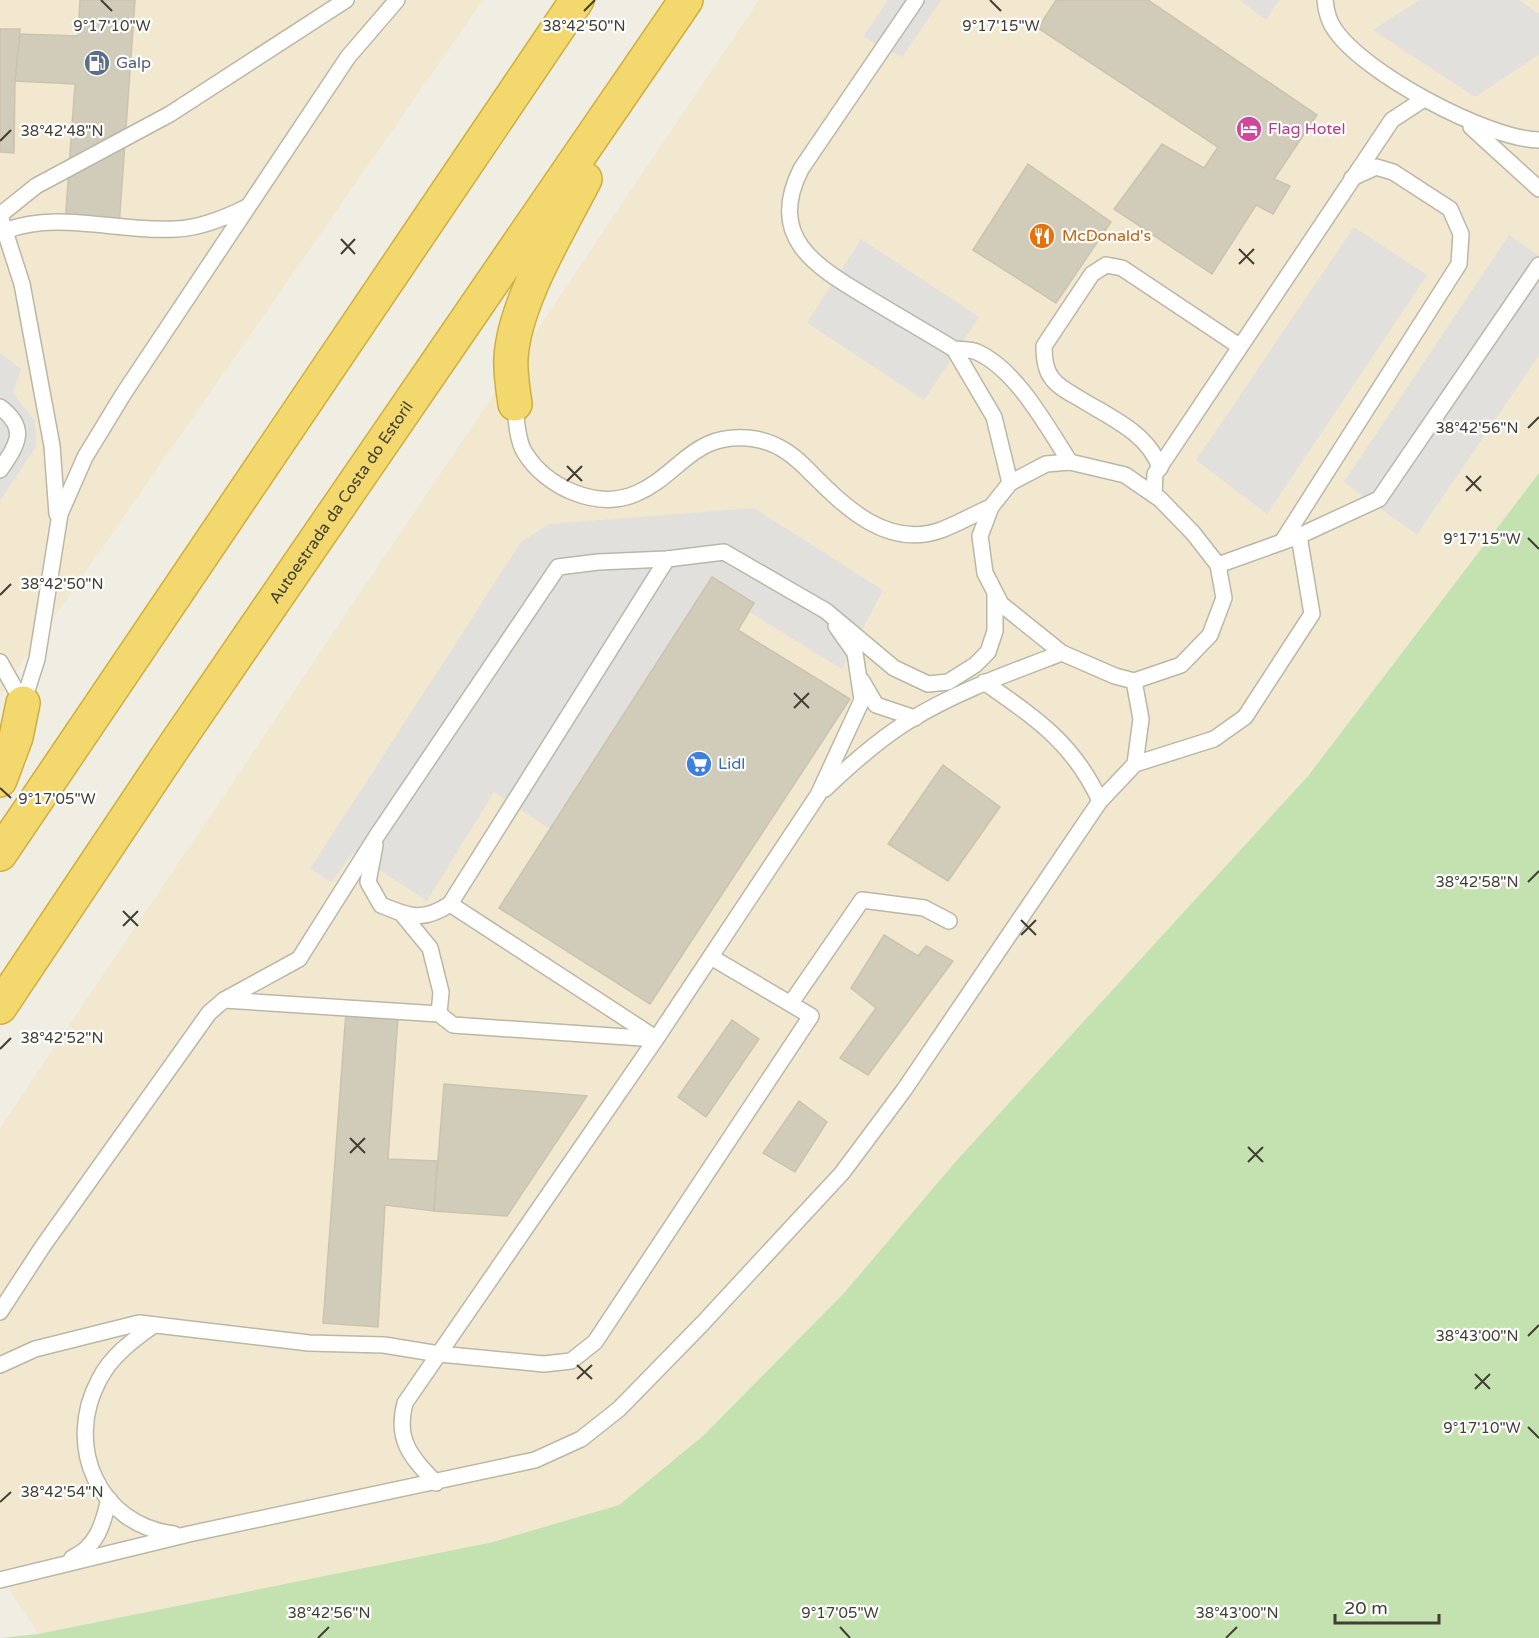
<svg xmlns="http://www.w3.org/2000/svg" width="1539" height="1638" font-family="'Varela Round',sans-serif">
<rect width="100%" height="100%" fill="#f0eee3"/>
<g fill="#f1e8cf">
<polygon points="0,0 483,0 0,695"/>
<polygon points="759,0 1539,0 1539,473 1308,776 957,1160 844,1293 703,1436 619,1505 493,1542 38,1634 0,1576 0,1128"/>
</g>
<polygon fill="#c4e2af" points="1539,473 1539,1638 0,1638 38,1634 493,1542 619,1505 703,1436 844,1293 957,1160 1308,776"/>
<g fill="#e1e0dc">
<polygon points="888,0 941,0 902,57 863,37"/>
<polygon points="1239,0 1279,0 1266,20"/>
<polygon points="1419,0 1519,0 1539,14 1539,55 1475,97 1373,30"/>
<polygon points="1354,227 1427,275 1267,514 1196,460"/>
<polygon points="1509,235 1539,256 1539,355 1417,535 1344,482"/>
<polygon points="861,239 979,317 924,400 807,323"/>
<polygon points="0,353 21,369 13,393 35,421 36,447 0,501"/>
<polygon points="754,508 883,590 842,669 749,612 754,603 712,577 550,829 494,792 427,901 353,853 331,882 310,869 521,542 549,524"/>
</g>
<g fill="#d1cbba" stroke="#cbc3ae" stroke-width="1.5">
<polygon points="80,0 135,0 119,227 65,224 75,84 15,81 20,34 78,36"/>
<polygon points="1056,0 1148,0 1317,115 1274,179 1290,186 1273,214 1256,205 1212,274 1114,209 1162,144 1204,168 1218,147 1038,28"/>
<polygon points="0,29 20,29 15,81 14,153 0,152"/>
<polygon points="1028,164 1111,222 1056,303 973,250"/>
<polygon points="712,577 754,603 738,630 850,699 650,1004 499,908"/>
<polygon points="943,765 1000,807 948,881 888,844"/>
<polygon points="884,935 918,956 926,946 953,961 868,1075 840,1058 876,1008 851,988"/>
<polygon points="346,1012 398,1017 388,1159 437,1161 434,1211 385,1205 378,1327 323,1323"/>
<polygon points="732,1020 759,1039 706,1117 678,1097"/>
<polygon points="444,1084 587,1096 507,1216 434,1211"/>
<polygon points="799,1101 827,1122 795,1172 763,1153"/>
</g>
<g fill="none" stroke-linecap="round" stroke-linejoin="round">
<g stroke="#bbb7a7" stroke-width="18">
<g id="lane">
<path d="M916,0l-115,169c-35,70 16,98 69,130 28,17 56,33 84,50 7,1 16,0 23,3 40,18 70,75 93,110"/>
<path d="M1325,0c1,11 4,22 10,30 29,43 152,109 204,110"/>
<polyline points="1471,127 1539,189"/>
<polyline points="0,215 36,186 170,114 346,0"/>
<polyline points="0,216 22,284 52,446 57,514"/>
<path d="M5,231c53,-21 116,2 171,-2 25,-1 49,-11 71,-22"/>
<polyline points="954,349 994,417 1010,483"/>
<path d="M515,404c1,14 2,37 10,49 21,34 71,57 110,41 46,-19 57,-64 120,-55 24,4 41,18 57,35 34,34 76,75 129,56 17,-6 33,-16 50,-23"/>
<path d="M0,407c29,22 17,38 0,63"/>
<polygon points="1070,462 1125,475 1160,499 1193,533 1218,565 1224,598 1210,635 1181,665 1134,681 1115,676 1062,653 1001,604 985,573 980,536 991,507 1010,483 1046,464"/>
<path d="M1160,468c-12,-36 -53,-52 -83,-71 -9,-5 -20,-11 -26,-20 -6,-8 -7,-21 -7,-31l48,-72 14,-9 16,3 117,78"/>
<polyline points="1154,495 1155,474 1392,120 1424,99"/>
<polyline points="1282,542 1459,264 1461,234 1450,209 1393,172 1376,167 1352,178"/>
<polyline points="1218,565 1299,536 1379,499 1539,265"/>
<polyline points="0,662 23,703"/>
<polyline points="862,681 876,705 915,718"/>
<path d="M984,682c51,36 89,60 116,119"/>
<polyline points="23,703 37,659 60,514 85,457 124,393 348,57 397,0"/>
<polyline points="1135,764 1214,739 1245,717 1312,614 1299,536"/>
<path d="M825,789c25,-24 52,-48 82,-67 48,-30 102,-49 155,-69"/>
<path d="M375,845l-7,37 13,23c29,12 42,17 69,-1l217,-345"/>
<polyline points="450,904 654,1037"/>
<polyline points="402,914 430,948 441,992 439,1014"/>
<polyline points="224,1000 439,1014 453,1025 656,1039"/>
<polyline points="791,1003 862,900 924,908 949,921"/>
<polyline points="0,1312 43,1246 209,1013 224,1000 299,959 376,837 558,567 598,562 667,559 724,552 826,611 894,668 928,684 948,682 975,665 988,652 995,631 995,594"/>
<path d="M154,1325c-21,15 -43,31 -55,55 -35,65 -1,145 75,154"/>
<polyline points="0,1365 35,1349 139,1323 309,1343 384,1345 439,1354 544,1364 571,1361 595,1342 811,1016 711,957"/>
<path d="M436,1483c-25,-26 -41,-43 -31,-80l251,-364 162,-244 44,-95 -7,-47 -19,-27"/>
<path d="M72,1558c25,-11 31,-34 37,-59"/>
<polyline points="0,1580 189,1534 535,1460 581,1439 619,1409 702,1324 842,1173 904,1090 1100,801 1135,764 1141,719 1134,681"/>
</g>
</g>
<g stroke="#d0ae3e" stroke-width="36">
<g id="highway">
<path d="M515,404c-2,-15 -5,-31 -4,-46 3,-55 49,-130 74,-179"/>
<polyline points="0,780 16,737 23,703"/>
<polyline points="0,854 577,0"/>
<path id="s1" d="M0,1007l175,-262 511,-745"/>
</g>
</g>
<use href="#lane" stroke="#fff" stroke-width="15"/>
<use href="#highway" stroke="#f2d86d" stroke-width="33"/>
</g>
<path fill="none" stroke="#413e34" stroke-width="2" d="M101,0l11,11M990,0l11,11M584,11l11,-11M0,141l11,-11M341,239l14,15M1239,249l15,15M341,254l14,-15M1239,264l15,-15M1528,428l11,-11M567,466l15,15M1466,476l15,15M567,481l15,-15M1466,491l15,-15M1528,538l11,11M0,595l11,-11M794,693l15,15M794,708l15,-15M0,788l11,10M1528,882l11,-11M123,911l15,15M1021,920l15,15M123,926l15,-15M1021,935l15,-15M0,1049l11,-11M350,1138l15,15M1248,1147l15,15M350,1153l15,-15M1248,1162l15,-15M1528,1336l11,-11M577,1365l15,14M1475,1374l15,15M577,1379l15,-14M1475,1389l15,-15M1528,1427l11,11M0,1502l11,-10M840,1627l10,11M318,1638l11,-11M1226,1638l11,-11"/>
<defs>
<g id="fuel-disc" transform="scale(1.35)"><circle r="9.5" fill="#5c6f8a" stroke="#fff"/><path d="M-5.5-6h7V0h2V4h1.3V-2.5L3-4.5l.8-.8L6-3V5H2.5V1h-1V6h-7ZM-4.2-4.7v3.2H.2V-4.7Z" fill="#fff"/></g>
<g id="hotel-disc" transform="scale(1.35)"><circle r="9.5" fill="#d1479c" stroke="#fff"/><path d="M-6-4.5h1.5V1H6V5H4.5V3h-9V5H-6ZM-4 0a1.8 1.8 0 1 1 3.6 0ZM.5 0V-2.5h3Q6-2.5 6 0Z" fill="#fff"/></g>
<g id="restaurant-disc" transform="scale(1.35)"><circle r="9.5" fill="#e8710a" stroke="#fff"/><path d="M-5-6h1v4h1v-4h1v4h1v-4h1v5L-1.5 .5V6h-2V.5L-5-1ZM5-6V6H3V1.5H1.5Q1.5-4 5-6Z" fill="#fff"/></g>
<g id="supermarket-disc" transform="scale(1.35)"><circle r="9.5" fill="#3f7fe0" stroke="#fff"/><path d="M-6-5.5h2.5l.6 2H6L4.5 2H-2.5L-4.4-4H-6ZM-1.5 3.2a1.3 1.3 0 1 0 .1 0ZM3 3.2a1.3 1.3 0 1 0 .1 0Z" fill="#fff"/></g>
</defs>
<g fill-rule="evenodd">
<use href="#fuel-disc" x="97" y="63"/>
<use href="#hotel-disc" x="1249" y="129"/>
<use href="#restaurant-disc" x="1042" y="236"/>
<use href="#supermarket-disc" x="699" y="764"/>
</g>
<g text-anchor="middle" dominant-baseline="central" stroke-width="4.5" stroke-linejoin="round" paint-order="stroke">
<g font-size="16" fill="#4e5e75" stroke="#fff" text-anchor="start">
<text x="116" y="63">Galp</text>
</g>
<g font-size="16" fill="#b23c85" stroke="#fff" text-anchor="start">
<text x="1268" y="129">Flag Hotel</text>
</g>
<g font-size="16" fill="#c56008" stroke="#fff" text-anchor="start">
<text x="1062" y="236">McDonald's</text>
</g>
<g font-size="16" fill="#413e34" stroke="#fff">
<text stroke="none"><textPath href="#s1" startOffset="609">Autoestrada da Costa do Estoril</textPath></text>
</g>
<g font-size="16" fill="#366cbe" stroke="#fff" text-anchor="start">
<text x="718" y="764">Lidl</text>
</g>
</g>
<g font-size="15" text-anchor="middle" fill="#413e34" stroke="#fff" stroke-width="4.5" stroke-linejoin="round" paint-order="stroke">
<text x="112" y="31">9°17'10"W</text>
<text x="584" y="31">38°42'50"N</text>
<text x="1001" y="31">9°17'15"W</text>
<text x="62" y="136">38°42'48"N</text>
<text x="1477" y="433">38°42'56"N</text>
<text x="1482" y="544">9°17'15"W</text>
<text x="62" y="589">38°42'50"N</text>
<text x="57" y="804">9°17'05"W</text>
<text x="1477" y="887">38°42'58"N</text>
<text x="62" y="1043">38°42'52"N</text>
<text x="1477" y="1341">38°43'00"N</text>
<text x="1482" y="1433">9°17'10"W</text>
<text x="62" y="1497">38°42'54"N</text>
<text x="329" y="1618">38°42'56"N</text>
<text x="840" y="1618">9°17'05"W</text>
<text x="1237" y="1618">38°43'00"N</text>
</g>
<path d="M1335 1614v9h104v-9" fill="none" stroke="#413e34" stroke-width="3"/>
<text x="1344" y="1614" font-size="18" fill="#413e34" stroke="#ffffff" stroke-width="4.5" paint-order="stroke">20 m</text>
</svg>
